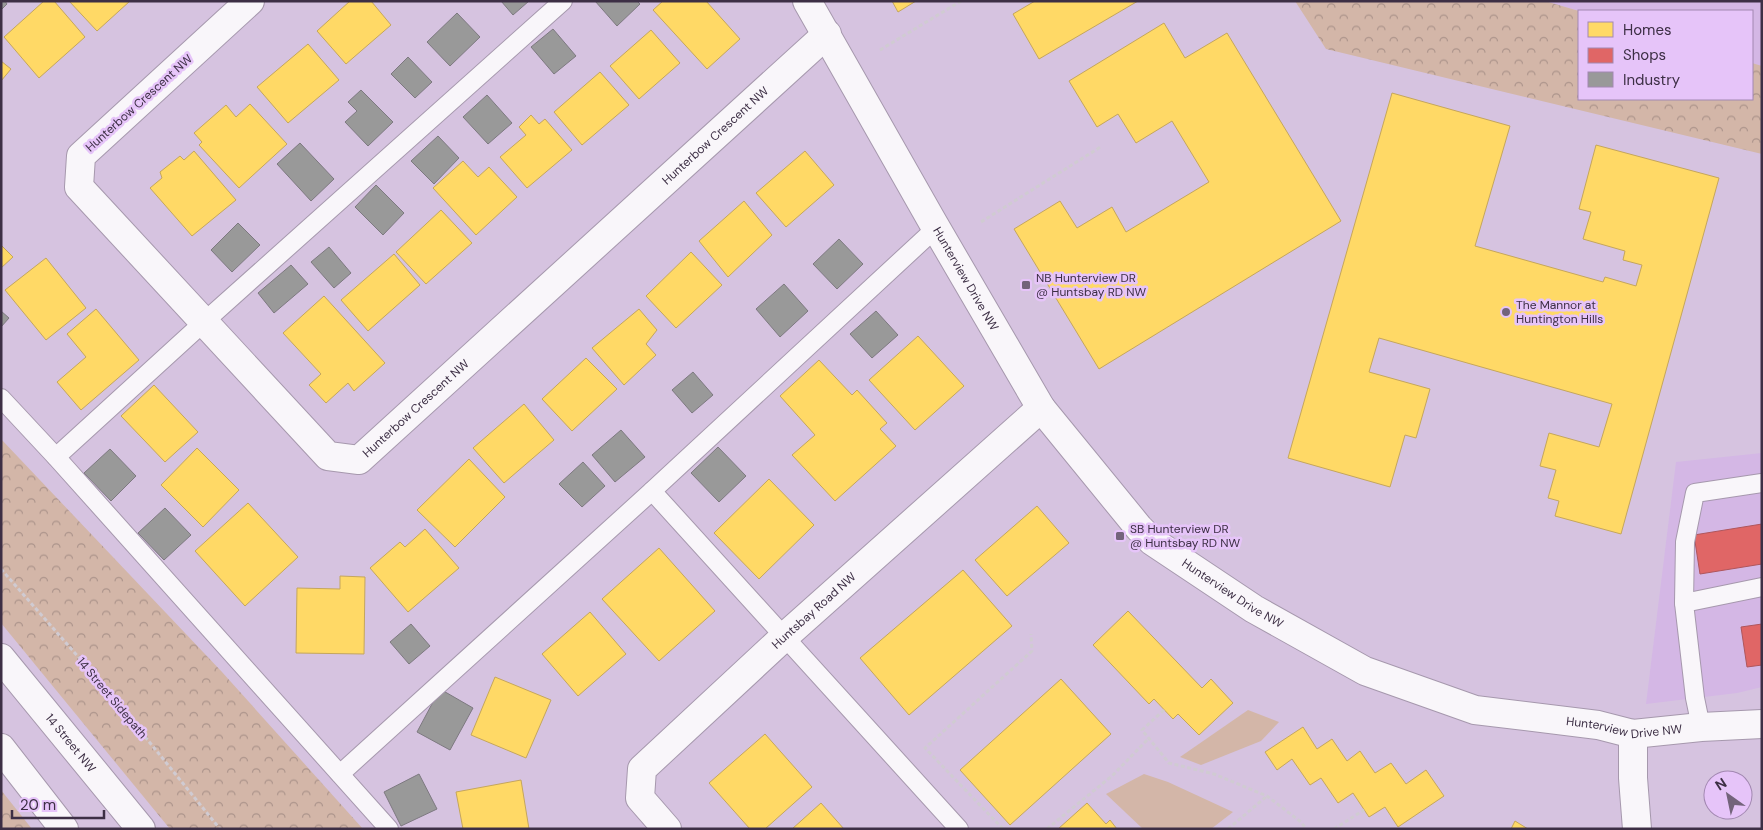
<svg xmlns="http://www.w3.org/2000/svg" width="1763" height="830" font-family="'DM Sans',sans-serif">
<defs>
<pattern id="park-crowns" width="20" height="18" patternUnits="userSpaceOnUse" patternTransform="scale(1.25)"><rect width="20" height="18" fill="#d3b6a8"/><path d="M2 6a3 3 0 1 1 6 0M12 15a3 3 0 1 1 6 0" fill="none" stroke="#ac948b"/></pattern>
</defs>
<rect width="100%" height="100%" fill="#d6c3e0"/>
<g fill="#d4b7e5">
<polygon points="1545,1 1762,1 1762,66 1752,63 1752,11 1579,11"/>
<polygon points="1762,453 1762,687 1737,693 1646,704 1676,462"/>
</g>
<g fill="#d3b6a8">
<polygon points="1248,710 1279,722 1261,741 1201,765 1180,757"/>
<polygon points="1144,774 1168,782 1233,812 1211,829 1143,829 1106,794"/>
</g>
<g fill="url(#park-crowns)">
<polygon points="1295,1 1545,1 1579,11 1579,99 1752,99 1752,63 1762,66 1762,154 1326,49"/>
<polygon points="1,439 222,672 363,829 170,829 1,623"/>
<polygon points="1,790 32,829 1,829"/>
</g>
<g fill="#ffd966" stroke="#c5a65c">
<polygon points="44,1 54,1 85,37 39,78 4,37"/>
<polygon points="69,1 130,1 97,31"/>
<polygon points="350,1 371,1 391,25 346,64 317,31"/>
<polygon points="663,1 706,1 740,39 707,69 653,10"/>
<polygon points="892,1 916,1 898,12"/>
<polygon points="1035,1 1138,1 1039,59 1013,14"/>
<polygon points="1164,23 1185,58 1227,33 1341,221 1099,369 1014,229 1060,201 1077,228 1112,207 1126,232 1209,182 1172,121 1136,143 1118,114 1097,127 1069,81"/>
<polygon points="651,30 680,63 639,99 610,66"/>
<polygon points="308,44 339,80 288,123 257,87"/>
<polygon points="1,61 11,69 1,81"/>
<polygon points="600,72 629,105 582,145 554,112"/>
<polygon points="1392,93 1510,126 1475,246 1603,282 1605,277 1636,286 1642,265 1623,260 1625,251 1583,239 1591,212 1579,209 1596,145 1719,178 1621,534 1555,516 1559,501 1548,498 1556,470 1540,466 1549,433 1599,447 1612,404 1379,338 1369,372 1430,389 1416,438 1405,435 1390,487 1288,458"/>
<polygon points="250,104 287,144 239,188 199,145 202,142 194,133 226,105 236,117"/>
<polygon points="531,115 539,124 545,119 572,150 527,188 500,157 526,135 519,127"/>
<polygon points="194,151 236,200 192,236 150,188 162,178 160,172 180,156 184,160"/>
<polygon points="805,151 834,185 786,227 756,193"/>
<polygon points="463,161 478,177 489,167 517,197 476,235 433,188"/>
<polygon points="744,201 772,235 728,277 699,241"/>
<polygon points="441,210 472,243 426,284 396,252"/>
<polygon points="1,245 13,257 1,268"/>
<polygon points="691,252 722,285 676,328 646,296"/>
<polygon points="394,254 420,285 368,331 341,300"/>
<polygon points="46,258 86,308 46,340 5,290"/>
<polygon points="324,296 385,363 354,391 348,383 326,403 309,385 321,374 283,333"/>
<polygon points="96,309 139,360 81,410 57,382 86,357 67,334"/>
<polygon points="639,309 657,330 646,344 656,355 624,385 592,348"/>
<polygon points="918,336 964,386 915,430 869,380"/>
<polygon points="586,358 617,389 572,431 542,399"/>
<polygon points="819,360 852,395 857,390 887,423 880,429 896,446 835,501 792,455 815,435 780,396"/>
<polygon points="154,385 198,432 165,462 121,416"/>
<polygon points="524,404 554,440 504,483 473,448"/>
<polygon points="197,448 239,490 203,527 161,485"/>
<polygon points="469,459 505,497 455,547 417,510"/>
<polygon points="769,479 814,525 759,579 714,533"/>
<polygon points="248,503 298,557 245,606 195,551"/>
<polygon points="1037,506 1069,543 1007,596 975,560"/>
<polygon points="425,529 459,568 408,612 370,568 400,542 405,547"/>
<polygon points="659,548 715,611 659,661 602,599"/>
<polygon points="963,570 1012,626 909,715 860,658"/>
<polygon points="340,576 365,577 364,654 296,653 297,588 340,589"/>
<polygon points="1128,611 1202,688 1211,679 1233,703 1199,735 1178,714 1173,719 1154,699 1149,704 1093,645"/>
<polygon points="590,612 626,654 578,696 542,654"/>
<polygon points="495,677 551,700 526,758 471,735"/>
<polygon points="1061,679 1111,734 1010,825 960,770"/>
<polygon points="1303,727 1317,749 1332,739 1347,761 1360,751 1375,773 1391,763 1406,784 1426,770 1444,796 1398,827 1385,807 1369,817 1353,793 1338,803 1321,778 1310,785 1292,759 1277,770 1265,752"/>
<polygon points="765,734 812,787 765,829 750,829 709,783"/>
<polygon points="521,780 529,829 463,829 456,792"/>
<polygon points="821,803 844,829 792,829"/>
<polygon points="1087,803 1106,824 1110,820 1117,829 1058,829"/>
<polygon points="1515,821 1528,829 1511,829"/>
</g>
<g fill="#e06666" stroke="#af565c">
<polygon points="1762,524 1762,564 1700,574 1694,535"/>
<polygon points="1762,624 1762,665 1747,667 1741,627"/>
</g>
<g fill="#999" stroke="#7d7980">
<polygon points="1,1 5,1 7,4 1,10"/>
<polygon points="501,1 529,1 513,15"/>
<polygon points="595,1 637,1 640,4 617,26"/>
<polygon points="457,13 480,37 450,66 427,42"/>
<polygon points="553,29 576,56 554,74 531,47"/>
<polygon points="408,57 432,82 415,98 391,74"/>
<polygon points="361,90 393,122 368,146 345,122 357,111 348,102"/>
<polygon points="487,95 512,123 488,144 463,117"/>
<polygon points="438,136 459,158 434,184 411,161"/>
<polygon points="300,143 334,179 311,201 277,164"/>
<polygon points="376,185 404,213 383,235 355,207"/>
<polygon points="238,223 260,245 232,272 211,250"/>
<polygon points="839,239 863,264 837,289 813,264"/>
<polygon points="329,247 351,273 334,288 311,262"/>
<polygon points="291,265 308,284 274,313 258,293"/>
<polygon points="784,284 808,311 780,337 756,309"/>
<polygon points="1,311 9,318 1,327"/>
<polygon points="876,311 898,335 872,358 850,334"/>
<polygon points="693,372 713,395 692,413 672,390"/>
<polygon points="621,430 645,457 615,482 592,455"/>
<polygon points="718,447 746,476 719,502 691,473"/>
<polygon points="110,449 136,476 111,501 84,473"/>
<polygon points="583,462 605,486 582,507 559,484"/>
<polygon points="165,508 191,535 164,560 138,533"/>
<polygon points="411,624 430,646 409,664 390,642"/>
<polygon points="440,689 473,708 450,750 417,732"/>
<polygon points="419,774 437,809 401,826 384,792"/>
</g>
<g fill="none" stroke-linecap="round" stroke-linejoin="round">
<g stroke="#a698ad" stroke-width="20">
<g id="lane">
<polyline points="1,398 56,457 389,829"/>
<polyline points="56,457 204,322 563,1"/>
<polyline points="652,491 959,829"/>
<polyline points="1684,603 1685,542 1695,493 1762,483"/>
<polyline points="1701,727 1695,698 1684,603 1762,587"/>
<polyline points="340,774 652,491 936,228"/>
</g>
</g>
<g stroke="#a698ad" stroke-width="30">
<g id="street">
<path id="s1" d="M250,1l-169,155 -2,31 249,269 31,4 468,-426"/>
<polyline points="1633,734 1633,778 1637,829"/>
<path id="s2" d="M667,829l-27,-31 2,-29 141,-131 258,-230"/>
</g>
</g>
<g stroke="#a698ad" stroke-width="30">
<g id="secondary">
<path id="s3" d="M807,1l125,220 109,187 98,120 13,13 102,68 111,62 110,39 123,15 35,9 68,-7 61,-3"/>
<path id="s4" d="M1,658l140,171"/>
<polyline points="1,748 64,829"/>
</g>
</g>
<g stroke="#d0cbd2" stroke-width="3" stroke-dasharray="4 2.5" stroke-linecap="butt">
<polyline points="880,50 961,1"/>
<polyline points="981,222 1102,146"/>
<polyline points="1,569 103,685 220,829"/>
<polyline points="1164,710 1142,730 1169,763 1214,774 1267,796 1301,822 1306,829"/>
<polyline points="1003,829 925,748 1032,651 1031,634"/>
<polyline points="1047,829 1113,775 1149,738"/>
<polyline points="1228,829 1267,796"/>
<polyline points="1334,829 1364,810"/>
</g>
<use href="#lane" stroke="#f9f6fa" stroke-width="18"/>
<use href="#street" stroke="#f9f6fa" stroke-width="28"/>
<use href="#secondary" stroke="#f9f6fa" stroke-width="28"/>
</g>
<g fill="#73637b" stroke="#e6c4f9" stroke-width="2">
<rect x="1021" y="280" width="10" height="10" rx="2.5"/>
<circle cx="1506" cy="312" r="5"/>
<rect x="1115" y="531" width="10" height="10" rx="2.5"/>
</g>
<g text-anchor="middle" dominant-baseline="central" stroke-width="5" stroke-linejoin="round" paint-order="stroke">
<g font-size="12" fill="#3d2f45" stroke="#e6c4f9">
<text transform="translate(139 103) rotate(-42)">Hunterbow Crescent NW</text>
<text stroke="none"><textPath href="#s1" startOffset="1140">Hunterbow Crescent NW</textPath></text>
<text stroke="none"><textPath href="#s3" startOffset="320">Hunterview Drive NW</textPath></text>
<text stroke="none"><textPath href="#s1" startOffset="735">Hunterbow Crescent NW</textPath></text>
<text stroke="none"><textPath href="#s3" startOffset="739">Hunterview Drive NW</textPath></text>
<text stroke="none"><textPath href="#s2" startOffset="304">Huntsbay Road NW</textPath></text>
<text transform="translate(112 698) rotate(50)">14 Street Sidepath</text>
<text stroke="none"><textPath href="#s3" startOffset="1160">Hunterview Drive NW</textPath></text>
<text stroke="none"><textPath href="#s4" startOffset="110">14 Street NW</textPath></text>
</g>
<g font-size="12" fill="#3d2f45" stroke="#e6c4f9" text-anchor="start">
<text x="1036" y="278">NB Hunterview DR<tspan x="1036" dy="14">@ Huntsbay RD NW</tspan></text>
<text x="1516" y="305">The Mannor at<tspan x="1516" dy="14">Huntington Hills</tspan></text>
<text x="1130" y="529">SB Hunterview DR<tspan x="1130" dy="14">@ Huntsbay RD NW</tspan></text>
</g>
</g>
<rect width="1763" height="830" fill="none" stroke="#3d2f45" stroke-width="5"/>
<rect x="1578" y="10" width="175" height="90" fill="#e6c4f9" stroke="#a288b1"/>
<rect x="1588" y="22" width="25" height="15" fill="#ffd966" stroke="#a288b1"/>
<text x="1623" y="35" font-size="15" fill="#3d2f45">Homes</text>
<rect x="1588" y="48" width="25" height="15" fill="#e06666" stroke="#a288b1"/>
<text x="1623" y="60" font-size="15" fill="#3d2f45">Shops</text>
<rect x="1588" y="72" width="25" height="15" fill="#999999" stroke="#a288b1"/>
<text x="1623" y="85" font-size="15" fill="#3d2f45">Industry</text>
<g transform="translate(1728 795) rotate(327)"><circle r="24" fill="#e6c4f9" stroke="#a288b1"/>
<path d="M0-4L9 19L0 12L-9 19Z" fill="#73637b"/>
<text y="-8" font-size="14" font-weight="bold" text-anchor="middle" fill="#3d2f45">N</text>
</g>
<path d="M12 810v8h92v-8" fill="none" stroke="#3d2f45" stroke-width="2.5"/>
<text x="20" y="810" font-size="15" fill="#3d2f45" stroke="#e6c4f9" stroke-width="4" paint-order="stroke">20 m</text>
</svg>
